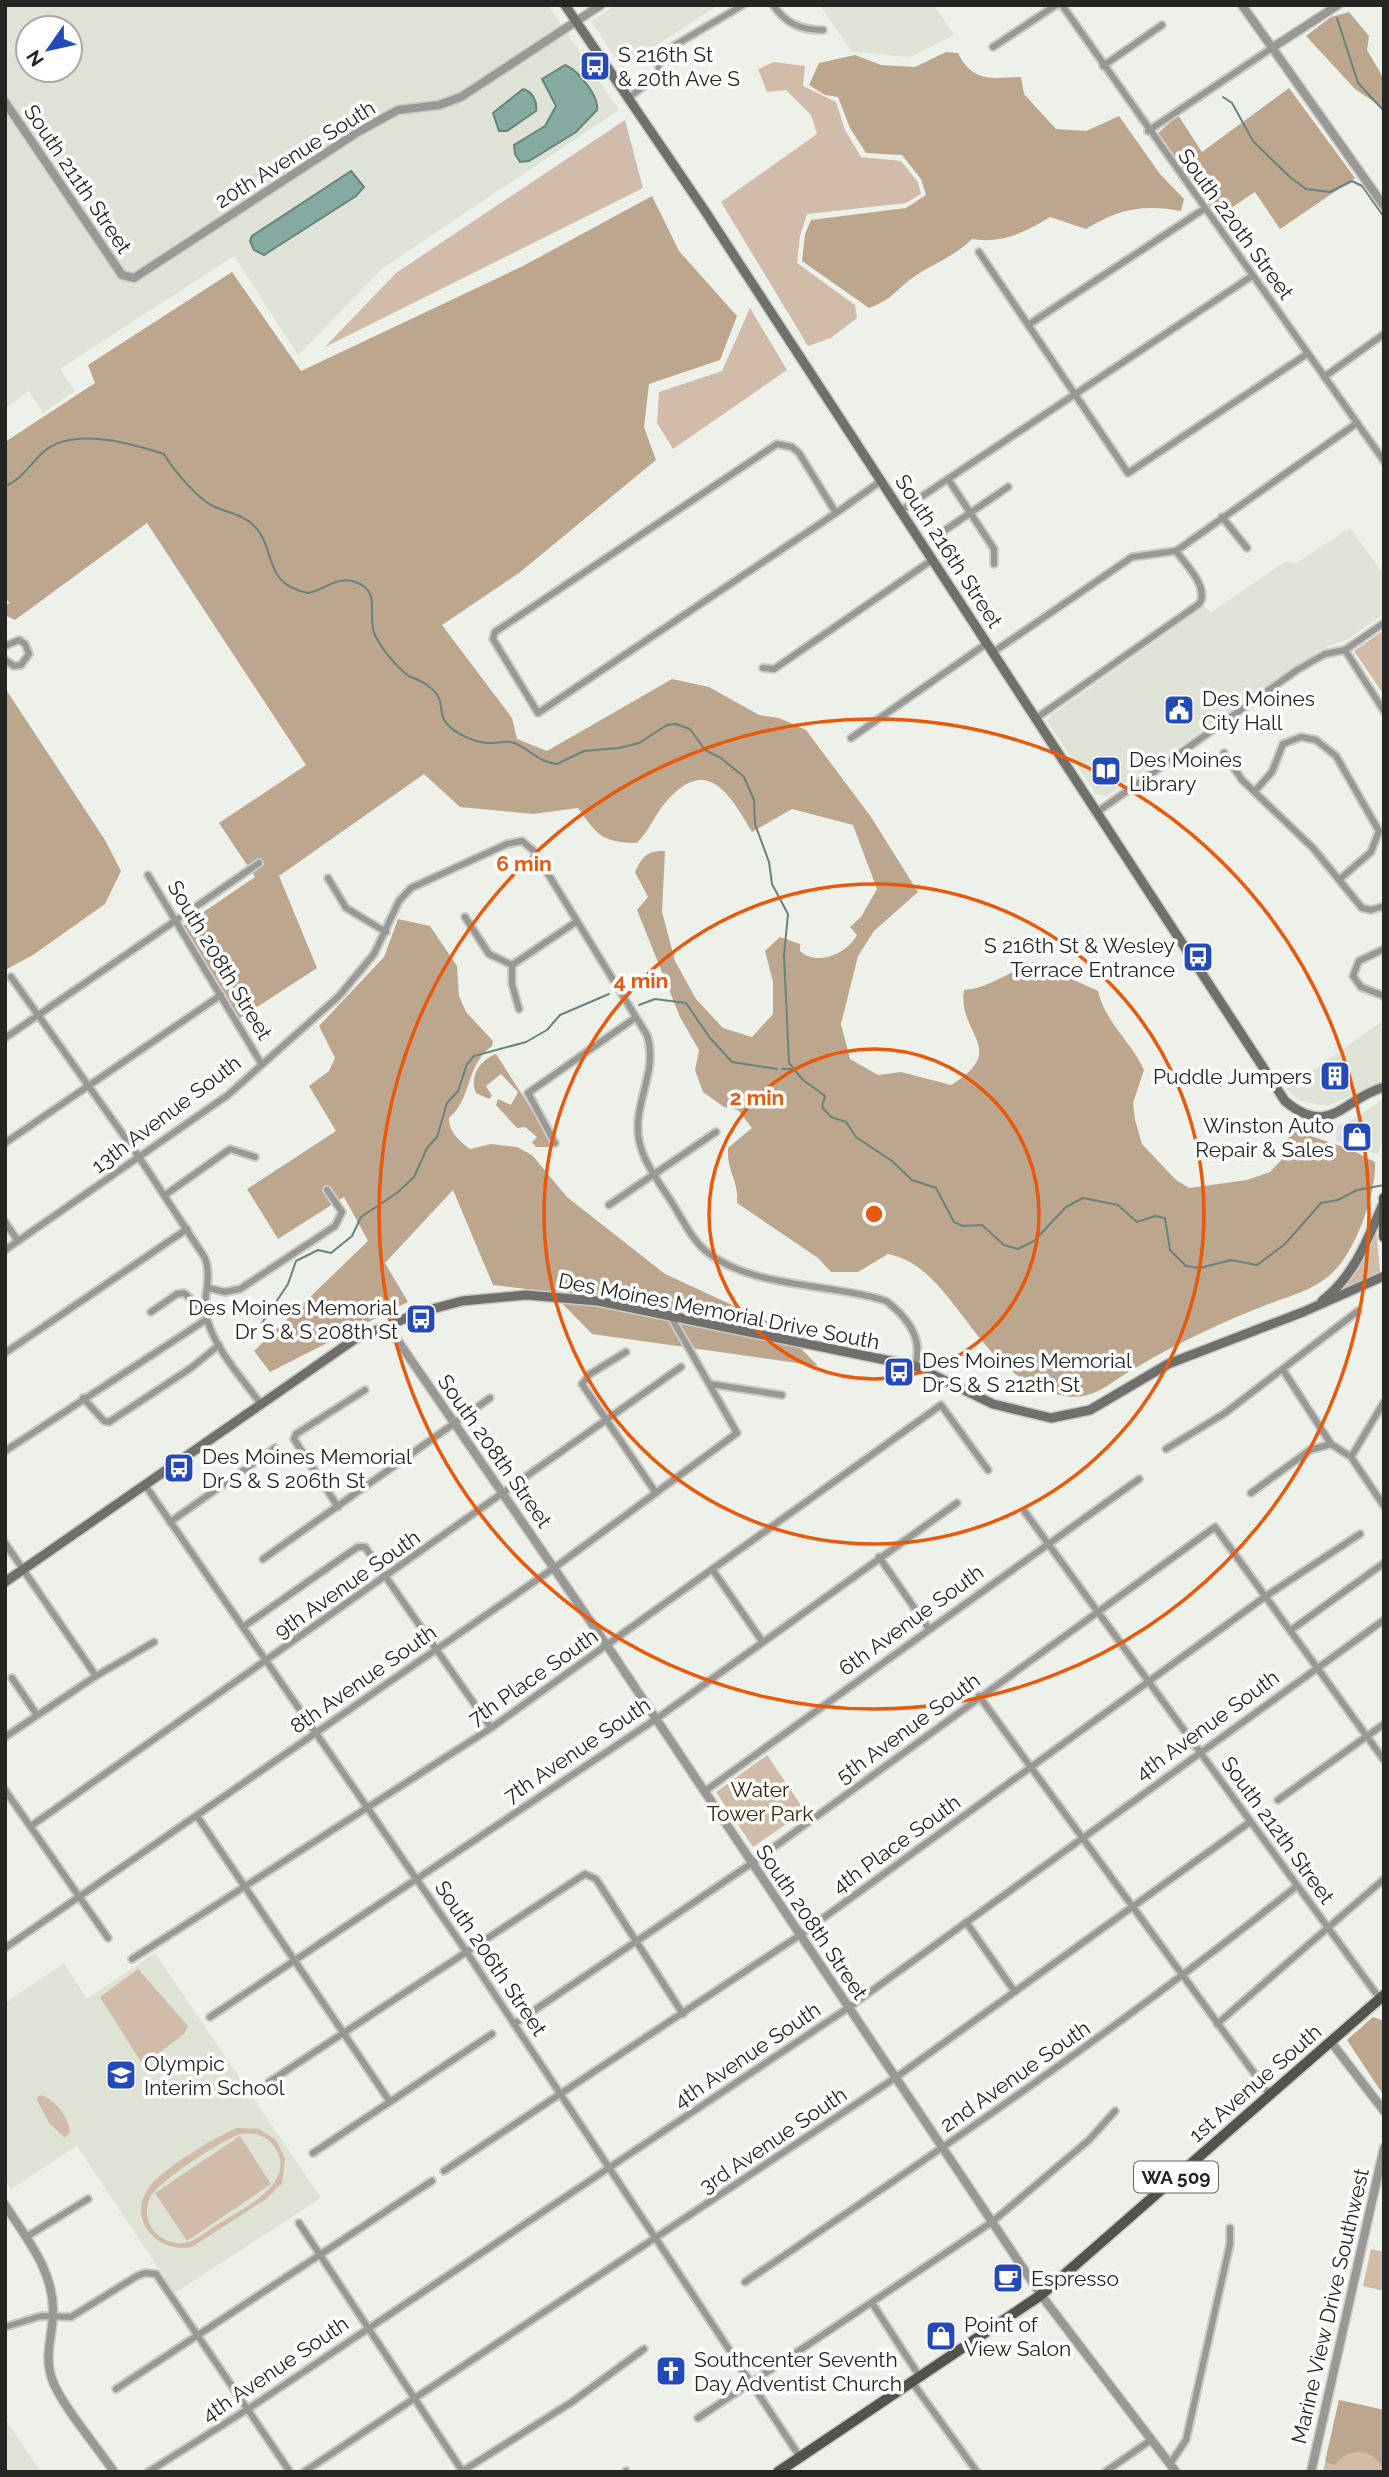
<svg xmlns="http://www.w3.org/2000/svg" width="1389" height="2477" font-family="Raleway,sans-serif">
<rect width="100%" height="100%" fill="#eef1ea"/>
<g fill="#dee3d6" fill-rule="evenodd">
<path d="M5,5h543l71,105 -235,157 -86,88 -64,-99 -174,113 15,22 -32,22 -14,-22 -24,17zM28,28h42v42h-42z"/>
<polygon points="616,5 718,5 622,68 591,21"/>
<polygon points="820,5 934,5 954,35 910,57 852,52"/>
<polygon points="1350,528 1384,575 1384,614 1348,639 1321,649 1107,796 1096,794 1047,721 1052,715 1205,606 1210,613 1286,561 1296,563"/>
<polygon points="1384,1020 1384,1081 1327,1106 1300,1101 1286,1089"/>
<polygon points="1384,1099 1384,1137 1378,1155 1335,1141 1337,1134 1335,1126 1350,1121"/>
<polygon points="155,1953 321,2198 175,2293 77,2146 11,2189 5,2180 5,2003 64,1963 87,1999"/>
<polygon points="5,2419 41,2472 5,2472"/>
</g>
<g fill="#d0bca9" fill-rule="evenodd">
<polygon points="774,62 805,66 803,86 836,102 845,130 861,157 901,161 918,182 921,194 906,203 807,214 800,236 797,263 855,305 857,318 831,338 808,346 721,202 817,134 811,115 786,90 767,92 758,69"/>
<polygon points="625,120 643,188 325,347 396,273"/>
<polygon points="750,308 787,370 673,449 657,423 659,392 722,371"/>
<polygon points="1384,630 1384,695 1354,651"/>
<polygon points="1376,1229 1380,1271 1333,1297 1355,1273"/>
<polygon points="767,1755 805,1811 753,1847 716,1792"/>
<polygon points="138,1969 188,2026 184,2034 143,2065 100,1997"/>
<path d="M41,2095c15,6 27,21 29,37l-5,6 -16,-15 -13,-25z"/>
<path d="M237,2128l22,1 17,11 9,19 -3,24 -16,16 -74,48c-35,7 -67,-28 -42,-61 14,-18 65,-49 87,-58zM241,2134c12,-2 25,1 33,12 27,39 -38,66 -62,82 -9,6 -18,14 -28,15 -25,3 -45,-22 -34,-45 7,-16 73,-59 91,-64z"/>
<polygon points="240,2136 271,2184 187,2241 155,2193"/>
<polygon points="1371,2249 1384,2252 1384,2291 1363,2286"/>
<polygon points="1339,2400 1384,2410 1384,2472 1323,2472"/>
</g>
<g fill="#bda68e">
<polygon points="1349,12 1369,36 1367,50 1384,79 1384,113 1380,106 1355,89 1306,36 1331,17"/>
<path d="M946,52l12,1c15,30 34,25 63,24l3,17 32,35 30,2 33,-15 41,58 24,25 -3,12c-37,-7 -63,-2 -95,18l-36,-12c-24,15 -49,27 -78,22 -17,17 -37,24 -57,37 -20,14 -20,22 -46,32l-67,-47 3,-27 6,-14 95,-12 20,-13 -5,-16 -19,-24 -36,-2 -16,-25 -12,-31 -13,-2 -16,-10 10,-22 36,-8 26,10 34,2z"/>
<polygon points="1289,88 1355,178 1280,229 1255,192 1216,218 1157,134 1178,115 1202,152"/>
<path d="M652,196l27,55 58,65 -17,44 -71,24 -5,43 12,33 -137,113 -77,52 70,93 5,21 30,12 125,-72 37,8 50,28 20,3 27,12 65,87 47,75 -44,39 -16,25 -17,68 9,35 28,16 23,-3 50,13c59,-36 6,-51 13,-95 23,-1 47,-19 70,-28l64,29c7,31 33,50 46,79l-11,33 2,17 7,24 34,36 13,8 58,-8 23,-8 16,-17v-15l10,-9 56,19 23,12c2,30 -20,91 -43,111 -19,18 -43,23 -66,32 -47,18 -92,40 -134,65 -23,13 -39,31 -67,26 -89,-15 -108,-129 -177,-142l-30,18h-27l-13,-14 -81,-55c2,-23 -10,-29 -9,-55l24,-20 -14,-18 -14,-3 -21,-15 -8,-22 4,-20 -19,-33 -43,-107 11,-13 -13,-25c7,-15 12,-22 30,-21l-3,61 13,49 21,38 27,29 29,9 21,-23v-32l-8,-31 15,-14 20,7v7c17,16 48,2 57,-16l-7,-8 11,-10 16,-28 -24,-64 -61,-16 -40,23c-22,-37 -45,-79 -87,-29 -11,13 -16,28 -28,40 -34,0 -40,-8 -59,-35l-45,6 -73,-7 -36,-33 -145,102 38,92 -80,52 -57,-92 75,-51 -36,-54 87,-58 -159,-242 -132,97 -10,-5v-10l5,-2 -5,-5v-156l90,-59 -7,-18 144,-93 69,99 222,-105z"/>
<polygon points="5,688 105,840 121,871 105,904 33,955 5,970"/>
<path d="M398,919l32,7 27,40 2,30 7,16 27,29 -1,5c-26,18 -20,53 -43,72 -1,13 11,24 21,31l21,-5 26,3 15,8 35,42 98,77 115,53 38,39 -226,-32 -41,-42 -58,-7 -40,-95 -68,73 23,39 -138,70 -16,-21 114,-110 -24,-44 -66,42 -31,-50 89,-58 -27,-45 20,-15 6,-13 -16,-32 65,-69z"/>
<path d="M496,1054l56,87 -2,6h-14l-4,-5 5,-5 -12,-10 -8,1 -21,-23 2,-6 13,6 7,-13 -17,-18 -15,12 6,10 -3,3 -13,-6c-7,-17 4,-33 20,-39z"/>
<polygon points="1373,2017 1384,2021 1384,2096 1347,2040"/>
<path d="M1339,2400l45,10v62c-7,-23 -36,-27 -49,-7l-10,-3z"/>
</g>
<g fill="#85aaa2" stroke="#68827c" stroke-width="2">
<path d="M565,65c13,5 34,31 32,45l-21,22 -47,29 -9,1 -5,-8 -1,-9 31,-19 11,-20 -14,-27z"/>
<path d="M523,89c9,2 15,13 13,22l-29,20h-8l-6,-18z"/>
<polygon points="351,171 364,187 356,196 264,255 254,250 250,241 252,236"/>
</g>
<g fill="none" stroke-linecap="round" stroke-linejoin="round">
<g stroke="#68827c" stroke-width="2">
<polyline points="1337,18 1358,83 1384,111"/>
<polyline points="1223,97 1232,103 1253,141 1291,178 1306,189 1330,192 1352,181 1362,186 1384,217"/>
<path d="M5,486c15,-5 26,-22 37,-33 29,-27 88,-10 122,1 8,14 34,46 51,53 16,7 29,7 42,22 19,22 6,55 51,64 17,-3 30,-19 50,-10 24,10 8,34 17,52 6,13 22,33 34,41 6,3 14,5 19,10 21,14 7,28 21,40 11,10 29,18 44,17 7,0 14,-3 21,0 16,6 24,19 43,21l27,-13 35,-3 20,-5 28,-18 8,-1 15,5 15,21 16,8 23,19 10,23 1,24 14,38 3,22 16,30 -4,41 5,108 13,16 23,17 -3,11 9,10 15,5 10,15 36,24 20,19 24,8 18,34 9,4 19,-1 22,20 14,4 16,-8 32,-34 17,-9 35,7 19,17 18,-6 10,2 5,32 16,16 14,2 31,-8 26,5 28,-21 36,-41 17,-3 19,-10 27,-5"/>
<polyline points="639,1005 655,999 686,1003 710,1038 732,1062 777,1069"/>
<polyline points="782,1069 791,1069"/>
<polyline points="262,1323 288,1284 296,1261 318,1250 331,1253 352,1236 361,1217 397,1193 414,1177 427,1148 437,1137 447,1103 458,1091 467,1064 474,1056 526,1042 547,1030 560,1015 609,994"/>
</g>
<g stroke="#caccc6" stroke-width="10">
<g id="minor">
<path d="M773,5c13,19 28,25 50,25"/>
<polyline points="1062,5 1384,461"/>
<polyline points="993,47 1056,5"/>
<polyline points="1103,66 1162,25"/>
<polyline points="627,99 658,75 660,54 743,5"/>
<polyline points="1148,131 1272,48"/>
<polyline points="979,252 1128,473 1307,354"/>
<polyline points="1028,325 1204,209"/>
<polyline points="1324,377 1384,334"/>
<polyline points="948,479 994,549 994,564"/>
<polyline points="900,511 1252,276"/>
<polyline points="836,513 799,453 792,447 777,444 495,632 493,639 538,713 836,513 881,481"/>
<polyline points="1222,517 1247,548"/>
<polyline points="938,535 1008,487"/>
<polyline points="5,646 19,640 25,644 29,654 21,665 14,666 5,660"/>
<polyline points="1345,650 1384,711"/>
<polyline points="992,653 1132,557 1176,551 1357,423"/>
<polyline points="763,668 774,669 932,560"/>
<path d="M1035,719l164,-115c11,-16 -13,-39 -23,-53"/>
<polyline points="851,738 986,644"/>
<polyline points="1224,753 1242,780 1313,848 1362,908 1371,910 1384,906"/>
<polyline points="1255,791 1272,772 1283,744 1301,737 1316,740 1336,756 1379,831 1371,852 1340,879"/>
<polyline points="1096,813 1297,670 1325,654 1345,650 1384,623"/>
<polyline points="148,875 261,1063"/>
<polyline points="328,878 346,908 386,932"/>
<polyline points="465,917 489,954 512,965 512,984 519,1009"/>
<polyline points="1384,949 1359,961 1353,976 1361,987 1384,996"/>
<polyline points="512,965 576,922"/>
<path d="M11,977l128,180 66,101c8,21 -4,41 2,61 8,30 35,59 53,84"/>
<polyline points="5,1038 259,863"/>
<polyline points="5,1143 221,995"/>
<polyline points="555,1143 528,1093 635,1018"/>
<polyline points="165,1195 230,1149 255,1157"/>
<polyline points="609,1205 716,1132"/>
<polyline points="5,1222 18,1241"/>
<path d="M5,1250l223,-155 111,-99 35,-42 25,-53 12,-13 96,-44 15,-3 12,10 113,184c12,36 -15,70 -8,105 4,22 20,42 32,61 11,17 20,38 36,51 46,37 125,31 179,49 21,16 38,38 29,65"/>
<polyline points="208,1288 225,1292 240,1289 335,1226 342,1212 327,1190"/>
<polyline points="151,1312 177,1294 184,1293 199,1307 206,1306"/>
<polyline points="626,1352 590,1374 582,1384 656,1493"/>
<polyline points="5,1353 187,1229"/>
<polyline points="1283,1370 1331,1444 1351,1457 1384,1506"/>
<polyline points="710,1384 782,1395"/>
<polyline points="83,1398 104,1421 109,1422 191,1368 219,1345"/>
<polyline points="1166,1449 1225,1413 1358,1311"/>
<polyline points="5,1451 207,1319"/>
<polyline points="1351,1457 1384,1402"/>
<polyline points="145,1485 466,1951 800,2457"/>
<polyline points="1251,1493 1310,1450 1331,1444"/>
<polyline points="338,1507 294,1439 296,1434 365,1390"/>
<polyline points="1025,1512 1380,1999"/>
<polyline points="170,1522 275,1448"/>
<polyline points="5,1543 96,1676"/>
<polyline points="879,1557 929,1629"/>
<polyline points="263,1559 490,1398"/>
<polyline points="712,1569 762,1641"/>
<polyline points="243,1627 346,1555 358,1547 365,1547 491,1728"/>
<polyline points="1291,1630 1384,1563"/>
<polyline points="12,1678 37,1715"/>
<polyline points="979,1696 1270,2095"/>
<polyline points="5,1737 96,1676 154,1642"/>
<polyline points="5,1790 108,1938"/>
<polyline points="705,1791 1139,1479"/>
<polyline points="1278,1800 1384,1724"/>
<polyline points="197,1816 390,2102"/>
<polyline points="31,1826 681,1367"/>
<polyline points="966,1922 1015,1992"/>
<polyline points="5,1948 554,1568 737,1433 671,1317"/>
<polyline points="132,1959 491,1728 941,1405 988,1470"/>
<polyline points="210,2017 656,1719 957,1503"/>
<polyline points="514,2024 752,1863 1215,1527 1384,1760"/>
<polyline points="1217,2024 1384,1879"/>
<polyline points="269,2082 585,1874 596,1879 683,2014"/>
<polyline points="313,2153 492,2034"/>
<polyline points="444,2171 800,1935 1266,1596 1360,1534"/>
<polyline points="299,2223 463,2472"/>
<polyline points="26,2237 88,2199"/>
<path d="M745,2282c188,-127 375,-254 552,-396"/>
<polyline points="872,2303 920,2377"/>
<polyline points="5,2327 41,2316 71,2317 137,2276 145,2273 156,2274 290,2472"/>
<polyline points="912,2382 977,2472"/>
<polyline points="116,2389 432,2181"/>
<polyline points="698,2418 992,2222 1089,2140 1115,2111"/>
<polyline points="1170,2464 1186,2440 1230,2244 1230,2228"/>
<polyline points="148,2472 248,2409 848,2008 1384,1620"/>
<polyline points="304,2472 895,2078 1250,1822"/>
<polyline points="461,2472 572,2402 644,2349"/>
<polyline points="625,2472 626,2471"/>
<polyline points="1105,2472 1151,2440"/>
</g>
</g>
<g stroke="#caccc6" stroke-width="11">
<g id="tertiary">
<polyline points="1242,5 1384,206"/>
<polyline points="1272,48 1338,5"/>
<polyline points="5,102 122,275 134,278 358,132 398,110 439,105 461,97 601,5"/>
<polyline points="387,1325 608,1647 1041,2295 1176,2472"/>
<polyline points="1331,2042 1384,2111"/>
<path d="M5,2205c22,34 50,67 48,110 -1,23 -9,41 -1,64 7,23 47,70 62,93"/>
<polyline points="1311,2472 1384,2148"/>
</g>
</g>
<g stroke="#caccc6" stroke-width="12">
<g id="secondary">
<path d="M565,5l140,206 580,890c45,38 59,-3 99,-14"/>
<path d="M1322,1301c33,-26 45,-61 61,-97"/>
<polyline points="5,1582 355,1339 421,1312 462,1301 526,1295 598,1301 915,1366 993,1404 1051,1418 1090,1410 1168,1364 1303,1312 1384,1276"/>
</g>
</g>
<g stroke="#caccc6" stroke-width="13">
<g id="primary">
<polyline points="1384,1198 1384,1237"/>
<polyline points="778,2472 1041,2295 1384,1995"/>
</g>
</g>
<use href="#minor" stroke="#999895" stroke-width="6"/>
<use href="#tertiary" stroke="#999895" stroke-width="8"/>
<use href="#secondary" stroke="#706f6b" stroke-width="9"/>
<use href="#primary" stroke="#53524d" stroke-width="10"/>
</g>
<g fill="none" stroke="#e8590c" stroke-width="3.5">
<circle cx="874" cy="1214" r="165"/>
<circle cx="874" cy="1214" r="330"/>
<circle cx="874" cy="1214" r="495"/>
</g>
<defs>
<g id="bus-square" transform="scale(1.575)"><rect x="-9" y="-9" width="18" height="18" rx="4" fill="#244ab9" stroke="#fff"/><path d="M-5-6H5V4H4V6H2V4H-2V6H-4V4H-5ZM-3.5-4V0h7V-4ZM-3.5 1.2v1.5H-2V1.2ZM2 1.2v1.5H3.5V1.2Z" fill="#fff"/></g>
<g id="civic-square" transform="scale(1.575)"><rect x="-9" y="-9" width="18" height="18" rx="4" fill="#244ab9" stroke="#fff"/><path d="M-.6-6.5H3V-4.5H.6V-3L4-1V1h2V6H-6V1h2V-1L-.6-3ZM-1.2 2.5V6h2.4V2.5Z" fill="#fff"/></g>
<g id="library-square" transform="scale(1.575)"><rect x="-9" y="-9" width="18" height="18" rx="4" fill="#244ab9" stroke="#fff"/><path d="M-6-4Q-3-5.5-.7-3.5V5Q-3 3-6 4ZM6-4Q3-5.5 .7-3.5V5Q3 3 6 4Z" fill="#fff"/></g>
<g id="building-square" transform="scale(1.575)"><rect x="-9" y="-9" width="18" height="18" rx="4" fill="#244ab9" stroke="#fff"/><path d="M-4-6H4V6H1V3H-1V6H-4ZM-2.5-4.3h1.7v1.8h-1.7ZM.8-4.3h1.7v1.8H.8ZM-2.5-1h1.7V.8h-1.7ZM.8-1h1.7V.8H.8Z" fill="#fff"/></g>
<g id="shop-square" transform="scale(1.575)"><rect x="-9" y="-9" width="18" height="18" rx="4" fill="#244ab9" stroke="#fff"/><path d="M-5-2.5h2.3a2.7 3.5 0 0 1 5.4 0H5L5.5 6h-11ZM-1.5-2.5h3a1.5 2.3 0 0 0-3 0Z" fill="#fff"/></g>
<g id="school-square" transform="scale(1.575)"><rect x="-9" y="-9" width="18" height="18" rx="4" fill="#244ab9" stroke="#fff"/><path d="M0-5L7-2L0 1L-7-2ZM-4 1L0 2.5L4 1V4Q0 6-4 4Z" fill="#fff"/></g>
<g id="cafe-square" transform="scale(1.575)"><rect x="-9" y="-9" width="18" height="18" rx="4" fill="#244ab9" stroke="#fff"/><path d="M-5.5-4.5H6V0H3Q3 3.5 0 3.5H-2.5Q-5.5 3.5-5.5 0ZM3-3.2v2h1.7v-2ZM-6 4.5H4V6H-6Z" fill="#fff"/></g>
<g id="church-square" transform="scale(1.575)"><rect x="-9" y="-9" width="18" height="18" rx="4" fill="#244ab9" stroke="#fff"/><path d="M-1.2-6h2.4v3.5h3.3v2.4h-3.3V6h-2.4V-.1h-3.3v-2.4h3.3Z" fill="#fff"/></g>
</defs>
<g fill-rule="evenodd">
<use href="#bus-square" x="595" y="66"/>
<use href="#civic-square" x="1179" y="710"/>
<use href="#library-square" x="1106" y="771"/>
<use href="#bus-square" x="1198" y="957"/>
<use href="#building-square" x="1335" y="1076"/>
<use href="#shop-square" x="1357" y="1137"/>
<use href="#bus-square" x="421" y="1319"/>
<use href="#bus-square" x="899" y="1372"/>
<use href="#bus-square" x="179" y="1468"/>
<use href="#school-square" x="121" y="2075"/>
<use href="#cafe-square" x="1008" y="2278"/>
<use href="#shop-square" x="941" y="2336"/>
<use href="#church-square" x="671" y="2371"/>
</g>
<g text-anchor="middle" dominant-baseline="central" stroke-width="7" stroke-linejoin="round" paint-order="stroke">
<rect fill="#fff" stroke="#666765" stroke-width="2" x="1134" y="2161.5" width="84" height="31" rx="5"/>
<g font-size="19" font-weight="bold" fill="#252623">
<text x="1176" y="2177">WA 509</text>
</g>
<g font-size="21" fill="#252623" stroke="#fff" text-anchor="start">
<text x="618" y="54">S 216th St<tspan x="618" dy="24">&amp; 20th Ave S</tspan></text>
<text x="1202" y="698">Des Moines<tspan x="1202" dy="24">City Hall</tspan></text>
<text x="1129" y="759">Des Moines<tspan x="1129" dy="24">Library</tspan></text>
<text x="1175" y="945" text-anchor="end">S 216th St &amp; Wesley<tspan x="1175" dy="24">Terrace Entrance</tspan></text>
<text x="1312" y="1076" text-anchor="end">Puddle Jumpers</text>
<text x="1334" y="1125" text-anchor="end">Winston Auto<tspan x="1334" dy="24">Repair &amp; Sales</tspan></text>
<text x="398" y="1307" text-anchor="end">Des Moines Memorial<tspan x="398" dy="24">Dr S &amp; S 208th St</tspan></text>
<text x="922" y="1360">Des Moines Memorial<tspan x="922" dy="24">Dr S &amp; S 212th St</tspan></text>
<text x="202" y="1456">Des Moines Memorial<tspan x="202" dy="24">Dr S &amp; S 206th St</tspan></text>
<text x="144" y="2063">Olympic<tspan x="144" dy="24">Interim School</tspan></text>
<text x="1031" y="2278">Espresso</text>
<text x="964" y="2324">Point of<tspan x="964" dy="24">View Salon</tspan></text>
<text x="694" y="2359">Southcenter Seventh<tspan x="694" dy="24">Day Adventist Church</tspan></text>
</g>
<g font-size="21" fill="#252623" stroke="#fff">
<text transform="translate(295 154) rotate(-32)">20th Avenue South</text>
<text transform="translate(78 179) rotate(56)">South 211th Street</text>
<text transform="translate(1236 224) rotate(54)">South 220th Street</text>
<text transform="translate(949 551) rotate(57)">South 216th Street</text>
<text transform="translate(220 960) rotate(59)">South 208th Street</text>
<text transform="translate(166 1114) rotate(-37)">13th Avenue South</text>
<text transform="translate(719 1311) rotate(11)">Des Moines Memorial Drive South</text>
<text transform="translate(495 1451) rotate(55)">South 208th Street</text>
<text transform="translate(347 1584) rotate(-35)">9th Avenue South</text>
<text transform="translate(911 1620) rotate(-36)">6th Avenue South</text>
<text transform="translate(533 1677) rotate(-35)">7th Place South</text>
<text transform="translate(363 1679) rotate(-35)">8th Avenue South</text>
<text transform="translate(1207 1725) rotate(-36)">4th Avenue South</text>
<text transform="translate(908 1728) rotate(-36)">5th Avenue South</text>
<text transform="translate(577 1750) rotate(-34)">7th Avenue South</text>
<text transform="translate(1278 1830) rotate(54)">South 212th Street</text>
<text transform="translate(896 1844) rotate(-36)">4th Place South</text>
<text transform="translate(812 1922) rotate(56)">South 208th Street</text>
<text transform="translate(491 1958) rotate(56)">South 206th Street</text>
<text transform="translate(747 2055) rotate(-34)">4th Avenue South</text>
<text transform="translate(1015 2076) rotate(-35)">2nd Avenue South</text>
<text transform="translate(1255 2083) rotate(-41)">1st Avenue South</text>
<text transform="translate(773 2140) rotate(-34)">3rd Avenue South</text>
<text transform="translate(1330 2306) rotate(-77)">Marine View Drive Southwest</text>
<text transform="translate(275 2369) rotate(-34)">4th Avenue South</text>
</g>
<g font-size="21" fill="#3c2304" stroke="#fff">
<text x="760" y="1789">Water<tspan x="760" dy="24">Tower Park</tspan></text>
</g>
</g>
<circle cx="874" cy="1214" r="10" fill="#e8590c" stroke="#fff" stroke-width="3.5"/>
<g font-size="21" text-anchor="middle" font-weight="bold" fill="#e8590c" stroke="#fff" stroke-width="7" stroke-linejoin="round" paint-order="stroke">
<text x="524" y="871">6 min</text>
<text x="641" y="988">4 min</text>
<text x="757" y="1105">2 min</text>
</g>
<rect width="1389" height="2477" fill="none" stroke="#252623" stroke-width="14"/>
<g transform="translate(49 49) rotate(236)"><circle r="33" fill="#ffffff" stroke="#a8a8a7" stroke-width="2"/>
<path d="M0-5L12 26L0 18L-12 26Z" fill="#244ab9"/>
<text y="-10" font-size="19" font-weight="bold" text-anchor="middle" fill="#252623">N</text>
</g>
</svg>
